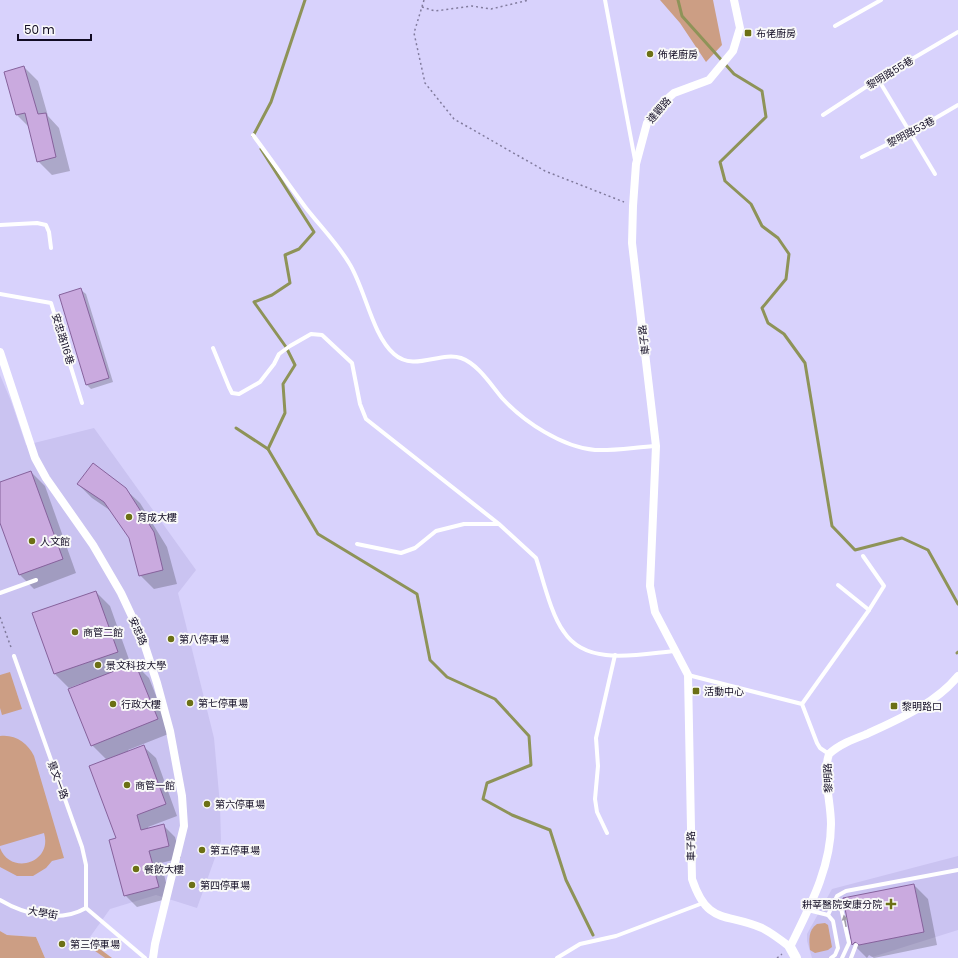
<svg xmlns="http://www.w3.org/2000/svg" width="958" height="958" font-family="Poppins,'Noto Sans TC',sans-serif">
<rect width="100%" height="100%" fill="#d8d2fc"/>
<g fill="#cac3f1">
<polygon points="0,375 11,401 26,445 94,428 196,570 178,593 214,738 220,805 221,841 197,908 156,895 110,909 85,944 105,958 45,958 36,937 7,935 0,931"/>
<polygon points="958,856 958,930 869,958 812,958 807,941 807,934 832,889"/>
</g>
<g fill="#cc9e84">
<polygon points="660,0 713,0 722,45 706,62 680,23"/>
<polygon points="10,672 22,709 2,715 0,708 0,675"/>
<path d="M0,736c15,-2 28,7 34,20l30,102 -12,3 -6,7 -13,8h-16l-17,-9v-19c11,28 53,15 44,-15l-44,13z"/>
<path d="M817,924l8,-1 3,2 4,22 -4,3 -13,3 -5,-3c-1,-10 -2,-20 7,-26z"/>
<polygon points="0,931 7,935 36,937 45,958 0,958"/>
<polygon points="88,940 112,958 105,958 85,944"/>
</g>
<g fill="#0003">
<polygon points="24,67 38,81 48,116 59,128 70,171 52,175 38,161 30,128 17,115"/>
<polygon points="81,290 86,294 113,382 91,389 86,384"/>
<polygon points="31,472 45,486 76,573 34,589 20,575 0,520 0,484"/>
<polygon points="78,484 125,489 140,503 167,547 177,584 154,589 140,575 130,537 111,511 92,498"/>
<polygon points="96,592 110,606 131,665 135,664 149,678 171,733 128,750 129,752 144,747 156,758 177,816 148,827 149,829 163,825 175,837 181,858 161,863 170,898 137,907 125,895 107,760 92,745 82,685 82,683 69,688 55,674 33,614"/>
<polygon points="914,885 928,899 937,945 874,958 869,955 867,958 853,944 844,899"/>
</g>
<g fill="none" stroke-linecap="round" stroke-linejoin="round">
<g stroke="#8e9358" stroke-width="3">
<polyline points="678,0 682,16 734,74 762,91 766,117 720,162 725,181 751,204 762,226 778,238 789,254 786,279 762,308 768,323 784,334 805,363 832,526 855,550 902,538 928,550 958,604"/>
<polyline points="253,136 271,102 305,0"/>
<polyline points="261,149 314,232 299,249 285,255 290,283 272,295 254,302 286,347 295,365 283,384 285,413 268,449 318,534 417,594 430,660 447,677 495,699 529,736 531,765 487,783 483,799 512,815 550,830 566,880 593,935"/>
<polyline points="236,428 268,449"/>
<polyline points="957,653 958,652"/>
</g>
</g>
<g fill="#caaadf" stroke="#86629c">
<polygon points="24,66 38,114 46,113 56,157 37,162 25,113 16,115 4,72"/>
<polygon points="81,288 109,378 86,385 59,295"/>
<polygon points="93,463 126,488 154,532 163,570 139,576 129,538 104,502 77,484"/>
<polygon points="31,471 63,559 19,575 0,523 0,482"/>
<polygon points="96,591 118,652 54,674 32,613"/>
<polygon points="135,663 158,719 91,746 68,689"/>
<polygon points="144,745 166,804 137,815 141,830 164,824 169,846 149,851 159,887 124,896 109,840 116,838 89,766"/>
<polygon points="914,884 924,932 859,945 855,942 852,945 843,898"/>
</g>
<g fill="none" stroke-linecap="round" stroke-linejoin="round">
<g stroke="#817b9d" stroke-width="1.5" stroke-dasharray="2 3" stroke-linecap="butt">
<polyline points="424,0 414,33 425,83 454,119 545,171 624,202"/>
<polyline points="422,7 435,11 472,6 491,9 529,0"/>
<polyline points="0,617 12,650"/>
<polyline points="777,958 782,954"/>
</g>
<g stroke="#fff" stroke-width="4">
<polyline points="605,0 635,160"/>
<polyline points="835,26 881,0"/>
<polyline points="878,79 935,174"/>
<polyline points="823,115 878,79 958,32"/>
<path d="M253,135c18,24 35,49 53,73 14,18 31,35 43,55 16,25 23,72 45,91 20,18 46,-3 67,4 17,6 30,27 41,40 22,24 60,49 93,52 20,1 41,-3 61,-4"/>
<polyline points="862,157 910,133 958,105"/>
<polyline points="0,225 37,223 46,225 49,232 51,248"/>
<polyline points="0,294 51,303 82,403"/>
<path d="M213,348l16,39 3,6 7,1 21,-12 14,-18 5,-10 11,-8 21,-12 11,1 30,28 8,41 6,15 133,105 37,34c7,21 15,57 28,74 23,35 76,22 111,19"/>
<polyline points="357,544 401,553 415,548 436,531 464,524 498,524"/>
<polyline points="838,585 869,610"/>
<polyline points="0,593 36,580"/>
<polyline points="14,656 82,847 86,865 86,908"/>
<polyline points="688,675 802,704 817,743 820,748 829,754"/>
<polyline points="802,704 869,610 884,586 863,556"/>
<polyline points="607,833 597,812 595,799 598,766 596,738 615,655"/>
<path d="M0,900c25,15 60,23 86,8"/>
<polyline points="812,903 833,903 841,908 849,943 842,958"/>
<polyline points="86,908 145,958"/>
<polyline points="808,910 828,915 833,921 838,948 835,955 831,958"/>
<polyline points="828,915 837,896 846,891 958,870"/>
<polyline points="557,958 580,944 616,936 703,903"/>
<polyline points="851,958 856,945"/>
</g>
<g stroke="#fff" stroke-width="8">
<path d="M734,0l6,28 -7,23 -24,29 -35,13 -8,7 -19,23 -11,41 -3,42 -1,37 24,203 -6,140 5,26 33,63 4,204c16,47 33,33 70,49 10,5 19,12 28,19 19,-39 41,-79 41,-123 0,-23 -9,-49 -2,-70 11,-10 25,-15 38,-20 32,-15 68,-30 91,-58"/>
<polyline points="0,352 35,458 46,478 93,545 121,593 143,640 157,683 170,731 182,796 184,826 155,944 153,958"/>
</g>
<polyline stroke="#fff" stroke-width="10" points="790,947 796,958"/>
</g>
<defs><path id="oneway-solid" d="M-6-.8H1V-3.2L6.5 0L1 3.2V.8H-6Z"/></defs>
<use fill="#a09da7" href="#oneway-solid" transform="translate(845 921) rotate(-101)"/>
<g fill="#6c7015" stroke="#f9f9f9" stroke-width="1.5">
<rect x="744" y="29" width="8" height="8" rx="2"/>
<circle cx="650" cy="54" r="4"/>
<circle cx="129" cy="517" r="4"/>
<circle cx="32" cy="541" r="4"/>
<circle cx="75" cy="632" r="4"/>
<circle cx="171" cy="639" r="4"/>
<circle cx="98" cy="665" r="4"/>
<rect x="692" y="687" width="8" height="8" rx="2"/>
<circle cx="190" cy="703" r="4"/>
<circle cx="113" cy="704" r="4"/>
<rect x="890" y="702" width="8" height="8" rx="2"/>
<circle cx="127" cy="785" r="4"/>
<circle cx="207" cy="804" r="4"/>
<circle cx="202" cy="850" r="4"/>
<circle cx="136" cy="869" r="4"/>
<circle cx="192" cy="885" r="4"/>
<path d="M889 898h4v4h4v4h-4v4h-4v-4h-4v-4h4z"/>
<circle cx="62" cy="944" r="4"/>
</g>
<g text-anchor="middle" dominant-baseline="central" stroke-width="4" stroke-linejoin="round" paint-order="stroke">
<g font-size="10" fill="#110b23" stroke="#f9f9f9" text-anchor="start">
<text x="756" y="33">布佬廚房</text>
<text x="658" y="54">佈佬廚房</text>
<text x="137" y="517">育成大樓</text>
<text x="40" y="541">人文館</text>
<text x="83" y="632">商管二館</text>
<text x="179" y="639">第八停車場</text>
<text x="106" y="665">景文科技大學</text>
<text x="704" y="691">活動中心</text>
<text x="198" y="703">第七停車場</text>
<text x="121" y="704">行政大樓</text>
<text x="902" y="706">黎明路口</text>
<text x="135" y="785">商管一館</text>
<text x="215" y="804">第六停車場</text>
<text x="210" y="850">第五停車場</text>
<text x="144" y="869">餐飲大樓</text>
<text x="200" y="885">第四停車場</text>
<text x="882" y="904" text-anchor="end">耕莘醫院安康分院</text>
<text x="70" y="944">第三停車場</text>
</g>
<g font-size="10" fill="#110b23" stroke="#f9f9f9">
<text transform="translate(890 73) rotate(-31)">黎明路55巷</text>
<text transform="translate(659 110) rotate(-50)">達觀路</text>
<text transform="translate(911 132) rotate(-28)">黎明路53巷</text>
<text transform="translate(63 339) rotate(73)">安忠路116巷</text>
<text transform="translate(644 340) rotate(-97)">車子路</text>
<text transform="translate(138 631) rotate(66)">安忠路</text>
<text transform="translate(828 778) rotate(-92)">黎明路</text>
<text transform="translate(58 780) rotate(70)">景文一路</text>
<text transform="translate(691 846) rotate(-91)">車子路</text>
<text transform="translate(43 913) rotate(10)">大學街</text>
</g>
</g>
<path d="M18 34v6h73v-6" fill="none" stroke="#110b23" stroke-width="2"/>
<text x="24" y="34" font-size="12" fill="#110b23" stroke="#f9f9f9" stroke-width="3" paint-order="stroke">50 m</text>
</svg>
